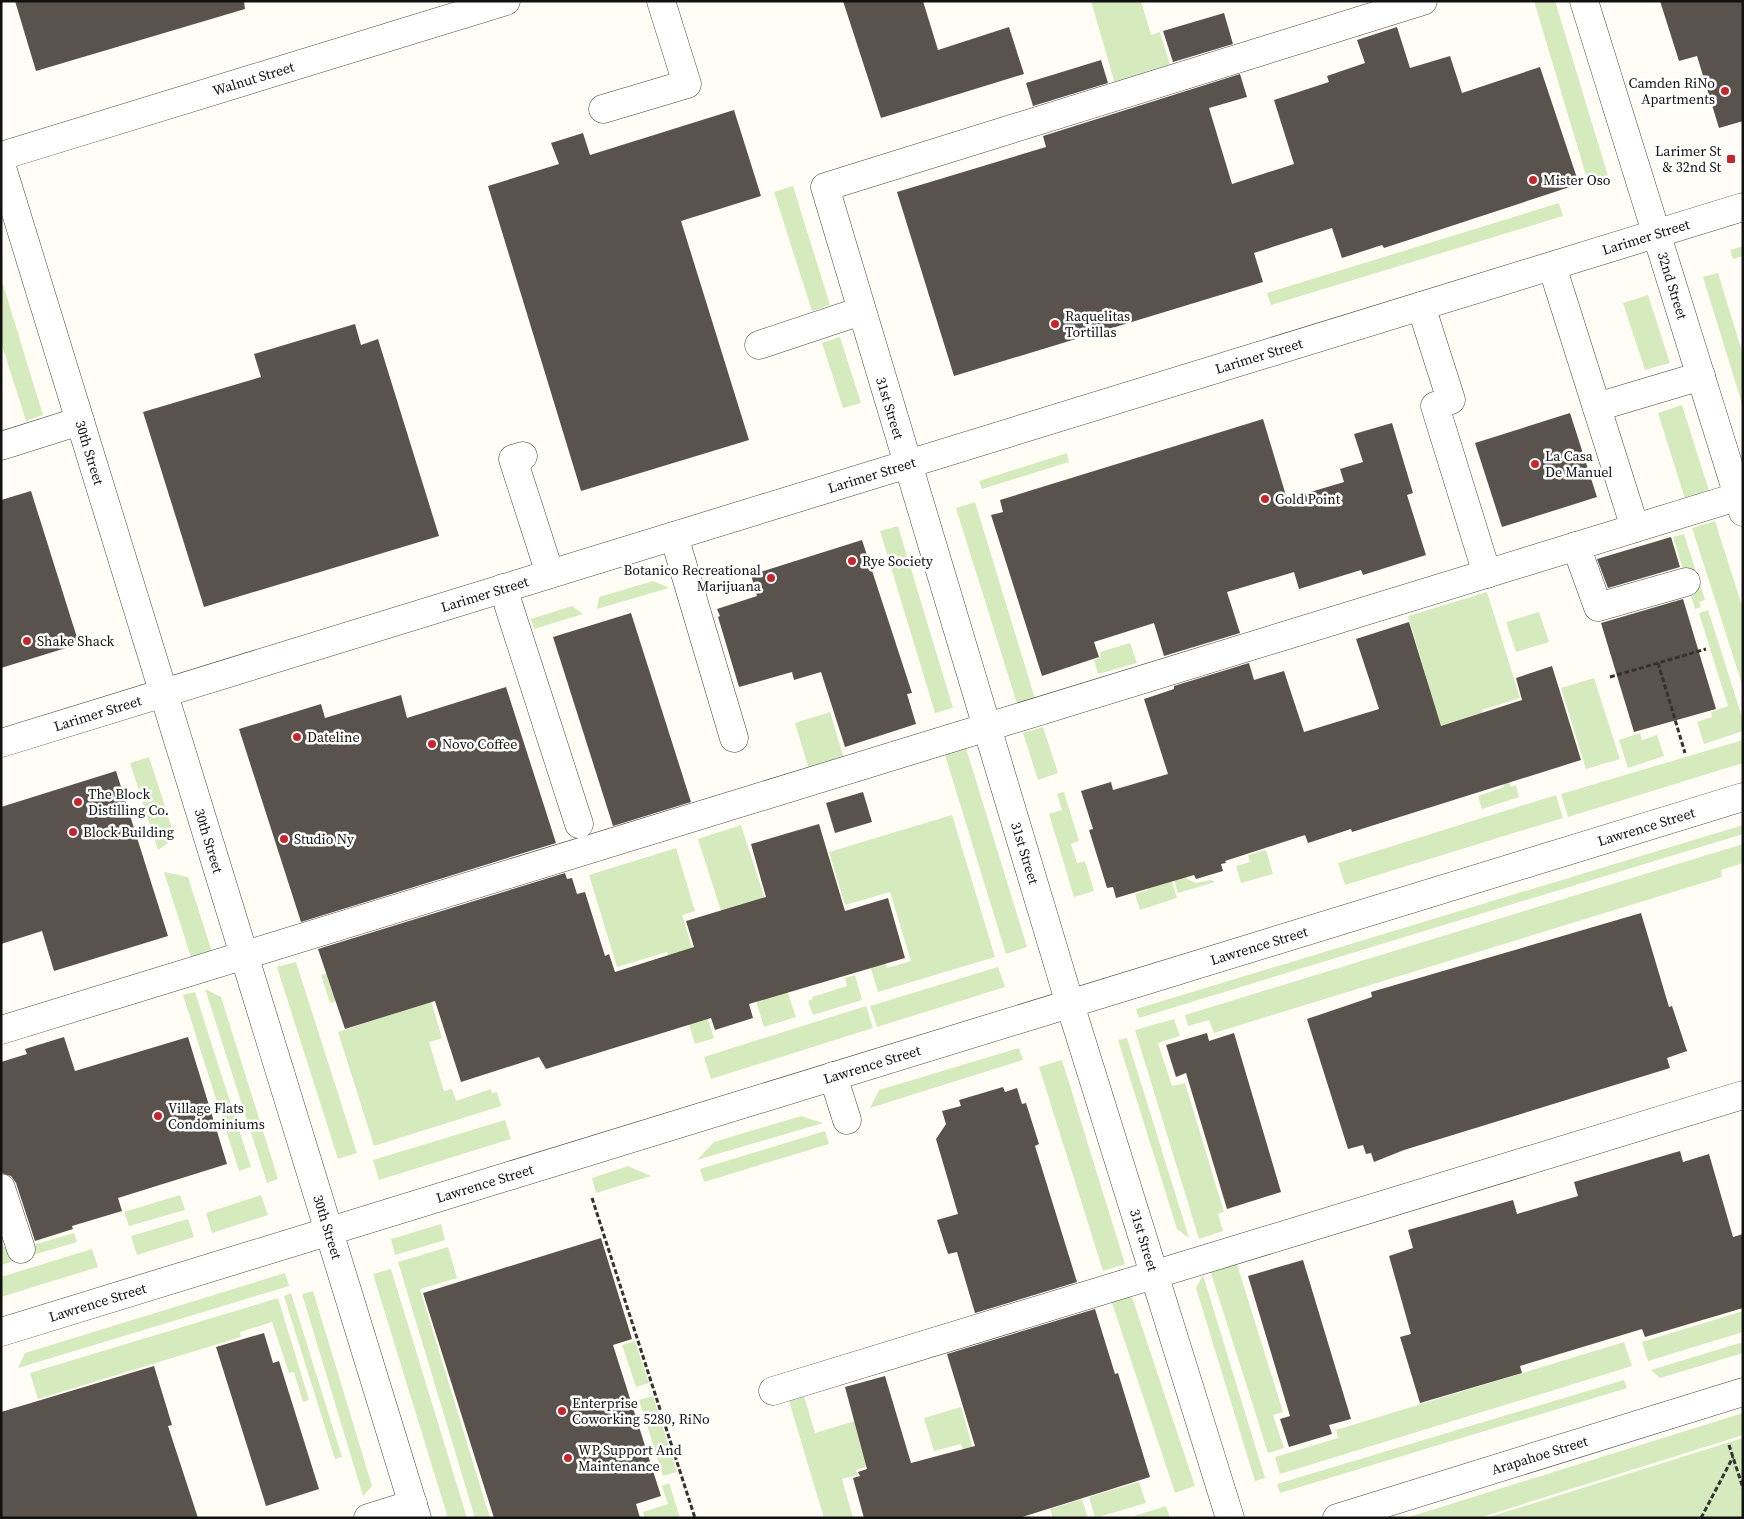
<svg xmlns="http://www.w3.org/2000/svg" width="1744" height="1519" font-family="'Source Serif 4',serif">
<rect width="100%" height="100%" fill="#fffdf5"/>
<g fill="#d5ebbd">
<polygon points="1091,1 1141,1 1151,35 1160,32 1171,68 1115,84"/>
<polygon points="1534,1 1555,1 1608,176 1588,182"/>
<polygon points="793,186 830,305 812,311 774,192"/>
<polygon points="1559,203 1563,216 1271,305 1267,293"/>
<polygon points="1743,246 1743,256 1733,259 1730,250"/>
<polygon points="1718,273 1743,355 1743,407 1703,277"/>
<polygon points="1,278 43,415 26,421 1,342"/>
<polygon points="1648,295 1670,363 1645,370 1623,303"/>
<polygon points="840,337 861,403 843,408 822,343"/>
<polygon points="1682,405 1710,494 1686,502 1658,413"/>
<polygon points="1067,453 1069,462 982,489 979,481"/>
<polygon points="975,502 1036,702 1018,707 956,508"/>
<polygon points="1715,521 1743,609 1743,687 1692,528"/>
<polygon points="898,526 953,708 935,713 880,531"/>
<polygon points="1684,534 1705,600 1699,602 1701,607 1695,609 1673,537"/>
<polygon points="653,581 669,588 597,609 599,597"/>
<polygon points="1487,592 1520,698 1482,710 1486,725 1445,742 1395,686 1426,676 1408,616"/>
<polygon points="572,606 583,614 534,629 531,619"/>
<polygon points="1708,610 1743,720 1743,731 1704,744 1697,722 1712,717 1711,712 1728,706 1699,613"/>
<polygon points="1539,612 1549,642 1516,652 1506,622"/>
<polygon points="1130,643 1137,663 1098,674 1094,660 1101,658 1100,652"/>
<polygon points="1594,678 1620,759 1586,769 1561,688"/>
<polygon points="830,712 844,759 809,769 795,723"/>
<polygon points="1043,727 1058,773 1038,780 1023,733"/>
<polygon points="1640,733 1642,740 1657,735 1664,756 1628,768 1619,740"/>
<polygon points="1743,740 1743,763 1568,817 1561,794"/>
<polygon points="966,748 1027,947 1006,954 945,755"/>
<polygon points="149,757 175,838 158,850 130,763"/>
<polygon points="1508,778 1511,787 1516,785 1519,797 1482,809 1478,796 1504,787 1502,780"/>
<polygon points="1144,782 1178,849 1187,879 1196,883 1211,880 1215,882 1178,893"/>
<polygon points="1064,792 1079,841 1071,844 1077,863 1085,861 1094,891 1074,897 1049,814 1062,810 1057,794"/>
<polygon points="1556,795 1563,818 1345,885 1338,863"/>
<polygon points="1146,798 1177,898 1140,910 1135,894 1148,890 1146,882"/>
<polygon points="952,815 995,957 878,992 869,962 884,958 887,968 911,961 890,892 845,905 829,852"/>
<polygon points="741,825 791,979 784,982 796,1017 764,1027 744,962 738,964 698,839"/>
<polygon points="1743,825 1743,834 1139,1018 1136,1009"/>
<polygon points="1743,844 1743,863 1721,870 1722,877 1214,1033 1209,1020 1188,1026 1185,1015"/>
<polygon points="676,848 695,911 682,915 711,1008 705,1010 714,1038 695,1044 667,952 617,967 589,875"/>
<polygon points="1266,850 1273,874 1241,883 1236,866 1250,862 1248,855"/>
<polygon points="164,872 188,877 213,955 192,961"/>
<polygon points="296,962 357,1153 338,1159 277,967"/>
<polygon points="357,964 366,992 330,1003 321,975"/>
<polygon points="998,967 1005,987 877,1027 870,1006"/>
<polygon points="855,975 862,1000 813,1015 808,1001 813,999 812,997 847,986 845,978"/>
<polygon points="391,985 431,1001 442,1038 429,1042 444,1091 452,1089 456,1101 491,1089 492,1093 497,1092 501,1106 374,1146 338,1032 399,1012"/>
<polygon points="205,989 221,997 278,1179 267,1183"/>
<polygon points="195,992 251,1167 239,1171 183,995"/>
<polygon points="866,1006 873,1028 711,1079 704,1057"/>
<polygon points="1174,1019 1180,1036 1158,1043 1172,1086 1185,1083 1224,1212 1218,1214 1223,1231 1199,1239 1135,1030"/>
<polygon points="1127,1038 1189,1238 1177,1229 1118,1040"/>
<polygon points="1019,1048 1023,1060 870,1108 879,1090"/>
<polygon points="1062,1060 1125,1264 1103,1271 1039,1067"/>
<polygon points="801,1116 823,1123 697,1160 714,1142"/>
<polygon points="505,1120 511,1139 379,1180 373,1160"/>
<polygon points="825,1131 829,1144 704,1182 700,1169"/>
<polygon points="628,1166 651,1176 596,1193 592,1178"/>
<polygon points="180,1195 185,1210 129,1226 124,1212"/>
<polygon points="261,1195 268,1215 212,1233 206,1213"/>
<polygon points="188,1219 194,1237 137,1255 131,1236"/>
<polygon points="441,1224 445,1240 395,1255 391,1239"/>
<polygon points="74,1233 77,1242 33,1255 30,1246"/>
<polygon points="1,1241 4,1247 19,1243 23,1258 1,1265"/>
<polygon points="448,1247 457,1278 420,1289 490,1518 475,1518 398,1262"/>
<polygon points="92,1249 98,1267 1,1297 1,1277"/>
<polygon points="1236,1261 1283,1412 1273,1415 1284,1448 1268,1453 1210,1270"/>
<polygon points="391,1269 467,1518 448,1518 373,1274"/>
<polygon points="285,1273 289,1286 18,1368 25,1353"/>
<polygon points="1203,1275 1265,1478 1255,1481 1196,1288"/>
<polygon points="313,1291 372,1486 363,1496 302,1294"/>
<polygon points="291,1293 342,1457 335,1459 284,1296"/>
<polygon points="1131,1294 1195,1486 1175,1493 1111,1300"/>
<polygon points="278,1298 309,1400 303,1402 294,1372 289,1373 272,1322 240,1332 241,1337 38,1399 30,1373"/>
<polygon points="1743,1311 1743,1332 1648,1361 1642,1342"/>
<polygon points="635,1341 649,1383 636,1387 622,1345"/>
<polygon points="1624,1342 1632,1366 1280,1474 1275,1457 1338,1438 1336,1430"/>
<polygon points="1743,1342 1743,1353 1660,1378 1651,1370"/>
<polygon points="1624,1380 1627,1388 1280,1493 1277,1484"/>
<polygon points="653,1396 677,1472 663,1476 639,1400"/>
<polygon points="804,1396 815,1433 855,1421 869,1466 856,1470 858,1475 842,1479 853,1518 824,1518 789,1401"/>
<polygon points="961,1407 976,1459 967,1461 961,1444 934,1451 924,1418"/>
<polygon points="1743,1413 1743,1435 1479,1518 1406,1518"/>
<polygon points="1743,1438 1743,1518 1486,1518"/>
<polygon points="1139,1482 1146,1503 1095,1518 1089,1497"/>
<polygon points="669,1483 680,1518 645,1518 643,1512 668,1504 662,1486"/>
<polygon points="1082,1499 1088,1518 1053,1518 1050,1509"/>
<polygon points="1166,1506 1170,1518 1128,1518"/>
</g>
<g fill="#5a524d">
<polygon points="15,1 244,1 245,9 36,71"/>
<polygon points="843,1 923,1 938,50 1009,27 1024,74 881,118"/>
<polygon points="1660,1 1743,1 1743,121 1719,128 1697,56 1679,61"/>
<polygon points="1224,13 1233,44 1173,62 1163,31"/>
<polygon points="1397,27 1410,68 1450,56 1462,93 1540,67 1579,184 1384,248 1382,245 1342,258 1332,228 1254,253 1263,282 954,376 897,192 1046,147 1043,136 1240,74 1247,97 1209,108 1232,184 1294,164 1274,100 1329,82 1327,76 1365,63 1357,40"/>
<polygon points="1101,60 1108,83 1033,106 1026,83"/>
<polygon points="734,110 761,196 681,221 749,440 581,491 488,186 559,164 551,143 583,133 590,155"/>
<polygon points="355,324 361,345 378,339 439,536 204,607 143,412 261,377 254,354"/>
<polygon points="1570,413 1597,497 1502,527 1475,443"/>
<polygon points="1263,419 1287,499 1344,482 1340,469 1363,462 1354,434 1392,423 1413,493 1407,495 1426,555 1363,575 1361,570 1299,589 1294,572 1227,592 1240,633 1164,656 1154,623 1094,642 1099,657 1042,676 991,515 1003,512 1000,500"/>
<polygon points="31,491 79,644 1,668 1,500"/>
<polygon points="1671,537 1680,567 1608,588 1597,559"/>
<polygon points="862,540 912,693 907,694 916,724 845,747 821,672 794,680 792,672 739,687 718,617 720,616 717,609 757,596 751,575"/>
<polygon points="1683,599 1716,709 1634,732 1601,623"/>
<polygon points="631,613 691,802 613,826 553,637"/>
<polygon points="1409,622 1441,726 1522,700 1516,678 1552,666 1581,760 1352,832 1351,829 1308,843 1305,835 1225,861 1226,863 1221,864 1223,871 1196,879 1194,875 1116,898 1113,887 1107,888 1089,830 1093,829 1081,791 1111,782 1113,790 1168,774 1144,699 1174,689 1174,686 1249,663 1254,680 1284,671 1304,732 1379,709 1356,639"/>
<polygon points="506,687 556,843 301,922 239,729 321,704 325,718 401,695 407,718"/>
<polygon points="116,771 168,936 54,971 42,931 1,944 1,807"/>
<polygon points="863,792 872,822 835,833 826,803"/>
<polygon points="819,824 845,911 888,898 905,958 749,1004 753,1018 715,1030 711,1018 546,1069 539,1057 461,1082 435,1001 345,1029 318,949 565,873 567,879 572,878 577,894 585,892 605,956 609,954 615,972 694,947 686,921 766,897 751,844"/>
<polygon points="1641,913 1669,1007 1672,1006 1687,1051 1667,1058 1670,1068 1404,1150 1374,1162 1371,1153 1366,1154 1363,1145 1348,1149 1307,1019 1372,997 1371,992"/>
<polygon points="1207,1033 1209,1041 1234,1033 1281,1192 1227,1209 1186,1073 1176,1077 1166,1045"/>
<polygon points="64,1037 75,1071 188,1037 227,1164 118,1198 122,1211 72,1226 73,1229 35,1241 16,1183 11,1176 1,1173 1,1062 27,1054 25,1049"/>
<polygon points="1003,1087 1005,1092 1017,1088 1022,1104 1026,1103 1039,1144 1035,1146 1077,1282 975,1313 957,1252 948,1254 937,1220 958,1214 936,1139 946,1124 942,1111 961,1106 959,1100"/>
<polygon points="1680,1151 1683,1162 1709,1154 1733,1237 1743,1234 1743,1308 1645,1337 1642,1329 1520,1366 1522,1373 1420,1403 1400,1337 1411,1334 1389,1256 1413,1248 1408,1230 1513,1200 1517,1214 1578,1196 1574,1182"/>
<polygon points="601,1238 632,1339 613,1345 661,1496 636,1504 640,1518 494,1518 423,1293"/>
<polygon points="1303,1260 1351,1419 1329,1425 1332,1434 1289,1447 1280,1419 1290,1416 1248,1276"/>
<polygon points="1095,1309 1115,1374 1118,1373 1150,1477 1019,1518 864,1518 853,1478 860,1476 858,1472 867,1469 845,1387 885,1376 911,1463 975,1446 947,1354"/>
<polygon points="264,1333 273,1363 279,1361 319,1489 266,1506 216,1347"/>
<polygon points="154,1366 172,1425 168,1426 198,1518 1,1518 1,1412"/>
</g>
<g fill="none" stroke-linecap="round" stroke-linejoin="round">
<g stroke="#444" stroke-width="29">
<g id="minor">
<path id="s1" d="M1584,1l159,511"/>
<polyline points="603,109 687,84 661,1"/>
<path id="s2" d="M1,156l505,-155"/>
<path id="s3" d="M1,164l416,1354"/>
<polyline points="1552,266 1635,528"/>
<polyline points="1421,306 1451,400 1435,406 1487,574"/>
<polyline points="759,345 861,311"/>
<polyline points="1597,407 1701,376"/>
<polyline points="1,446 80,421"/>
<polyline points="523,456 513,459 550,574"/>
<polyline points="674,536 734,738"/>
<polyline points="1576,546 1598,607 1686,582"/>
<polyline points="503,588 579,824"/>
<path id="s4" d="M1,743l1742,-536"/>
<polyline points="1,1030 1743,495"/>
<polyline points="833,1076 847,1120"/>
<polyline points="1,1188 21,1249"/>
<path id="s5" d="M1,1332l1742,-535"/>
<polyline points="773,1391 1743,1095"/>
<polyline points="368,1518 413,1504"/>
<polyline points="1230,1518 1070,1004 825,187 1423,1"/>
<path id="s6" d="M1337,1518l406,-126"/>
</g>
</g>
<g stroke="#333" stroke-width="3" stroke-dasharray="5 2.5" stroke-linecap="butt">
<polyline points="1658,663 1685,753"/>
<polyline points="1610,677 1706,649"/>
<polyline points="592,1198 695,1518"/>
<polyline points="1729,1445 1743,1488"/>
<polyline points="1701,1518 1733,1457"/>
</g>
<use href="#minor" stroke="#fff" stroke-width="28"/>
</g>
<g fill="#c4262e" stroke="#fff" stroke-width="2">
<circle cx="1725" cy="91" r="5"/>
<rect x="1726" y="154" width="10" height="10" rx="2.5"/>
<circle cx="1533" cy="180" r="5"/>
<circle cx="1055" cy="324" r="5"/>
<circle cx="1535" cy="464" r="5"/>
<circle cx="1265" cy="499" r="5"/>
<circle cx="852" cy="561" r="5"/>
<circle cx="771" cy="578" r="5"/>
<circle cx="27" cy="641" r="5"/>
<circle cx="297" cy="737" r="5"/>
<circle cx="432" cy="744" r="5"/>
<circle cx="78" cy="802" r="5"/>
<circle cx="73" cy="832" r="5"/>
<circle cx="284" cy="839" r="5"/>
<circle cx="158" cy="1116" r="5"/>
<circle cx="562" cy="1411" r="5"/>
<circle cx="568" cy="1458" r="5"/>
</g>
<g text-anchor="middle" dominant-baseline="central" stroke-width="5" stroke-linejoin="round" paint-order="stroke">
<g font-size="14" fill="#111" stroke="#fff">
<text stroke="none"><textPath href="#s2" startOffset="264">Walnut Street</textPath></text>
<text stroke="none"><textPath href="#s4" startOffset="1721">Larimer Street</textPath></text>
<text stroke="none"><textPath href="#s1" startOffset="298">32nd Street</textPath></text>
<text stroke="none"><textPath href="#s4" startOffset="1316">Larimer Street</textPath></text>
<text transform="translate(890 408) rotate(73)">31st Street</text>
<text stroke="none"><textPath href="#s3" startOffset="302">30th Street</textPath></text>
<text stroke="none"><textPath href="#s4" startOffset="911">Larimer Street</textPath></text>
<text stroke="none"><textPath href="#s4" startOffset="506">Larimer Street</textPath></text>
<text stroke="none"><textPath href="#s4" startOffset="101">Larimer Street</textPath></text>
<text stroke="none"><textPath href="#s5" startOffset="1721">Lawrence Street</textPath></text>
<text stroke="none"><textPath href="#s3" startOffset="708">30th Street</textPath></text>
<text transform="translate(1025 853) rotate(73)">31st Street</text>
<text stroke="none"><textPath href="#s5" startOffset="1316">Lawrence Street</textPath></text>
<text stroke="none"><textPath href="#s5" startOffset="911">Lawrence Street</textPath></text>
<text stroke="none"><textPath href="#s5" startOffset="506">Lawrence Street</textPath></text>
<text stroke="none"><textPath href="#s3" startOffset="1112">30th Street</textPath></text>
<text transform="translate(1144 1240) rotate(73)">31st Street</text>
<text stroke="none"><textPath href="#s5" startOffset="101">Lawrence Street</textPath></text>
<text stroke="none"><textPath href="#s6" startOffset="212">Arapahoe Street</textPath></text>
</g>
<g font-size="14" fill="#111" stroke="#fff" text-anchor="start">
<text x="1715" y="83" text-anchor="end">Camden RiNo<tspan x="1715" dy="16">Apartments</tspan></text>
<text x="1721" y="151" text-anchor="end">Larimer St<tspan x="1721" dy="16">&amp; 32nd St</tspan></text>
<text x="1543" y="180">Mister Oso</text>
<text x="1065" y="316">Raquelitas<tspan x="1065" dy="16">Tortillas</tspan></text>
<text x="1545" y="456">La Casa<tspan x="1545" dy="16">De Manuel</tspan></text>
<text x="1275" y="499">Gold Point</text>
<text x="862" y="561">Rye Society</text>
<text x="761" y="570" text-anchor="end">Botanico Recreational<tspan x="761" dy="16">Marijuana</tspan></text>
<text x="37" y="641">Shake Shack</text>
<text x="307" y="737">Dateline</text>
<text x="442" y="744">Novo Coffee</text>
<text x="88" y="794">The Block<tspan x="88" dy="16">Distilling Co.</tspan></text>
<text x="83" y="832">Block Building</text>
<text x="294" y="839">Studio Ny</text>
<text x="168" y="1108">Village Flats<tspan x="168" dy="16">Condominiums</tspan></text>
<text x="572" y="1403">Enterprise<tspan x="572" dy="16">Coworking 5280, RiNo</tspan></text>
<text x="578" y="1450">WP Support And<tspan x="578" dy="16">Maintenance</tspan></text>
</g>
</g>
<rect width="1744" height="1519" fill="none" stroke="#111111" stroke-width="5"/>
</svg>
